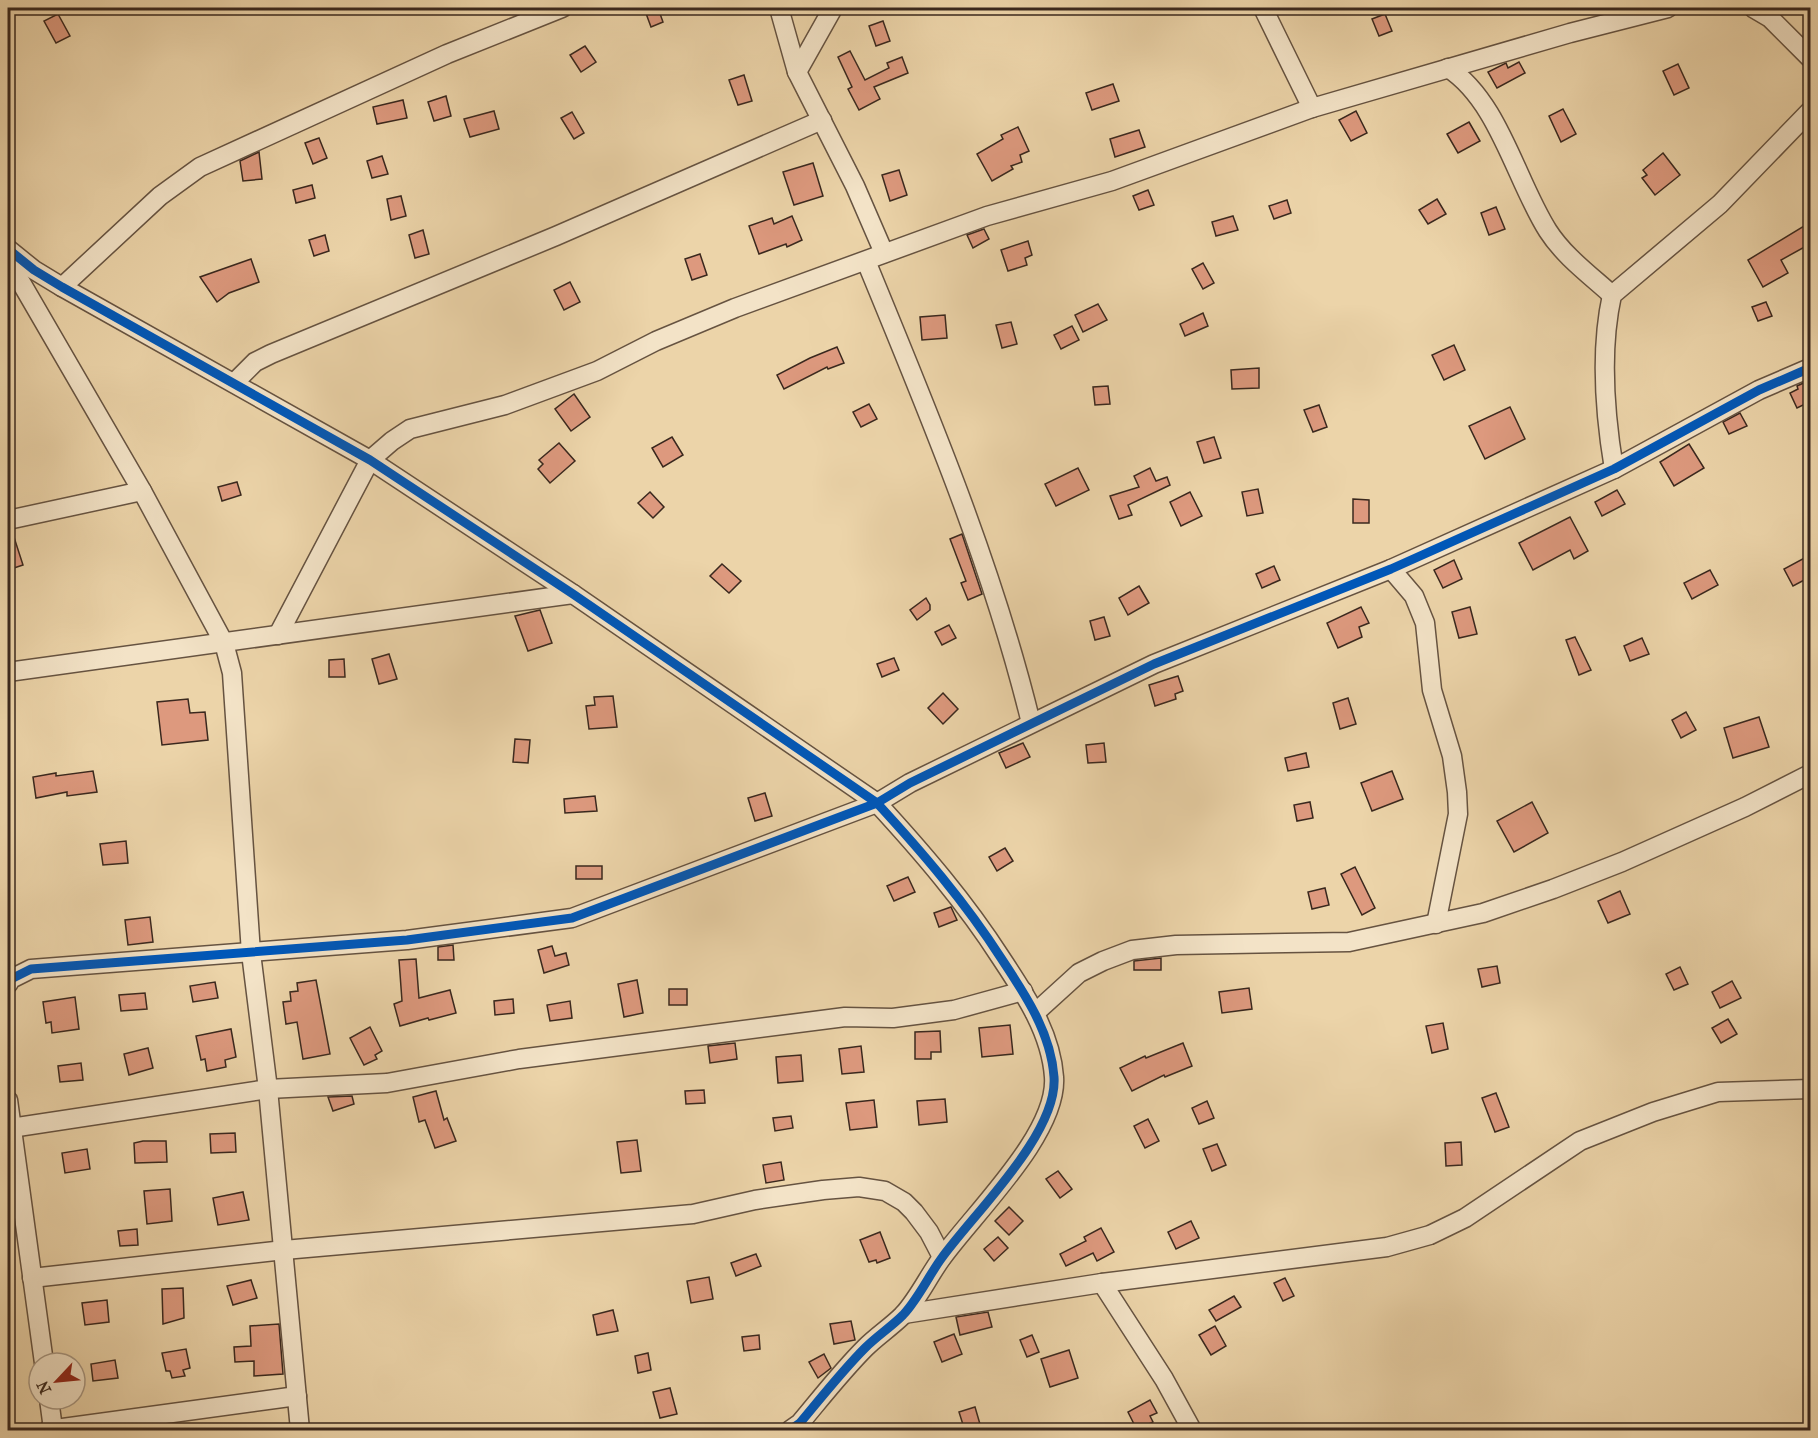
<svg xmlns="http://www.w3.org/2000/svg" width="1818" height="1438" font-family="'IM FELL French Canon',serif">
<rect width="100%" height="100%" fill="#ecd4a9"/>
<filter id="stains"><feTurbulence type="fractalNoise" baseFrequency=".00333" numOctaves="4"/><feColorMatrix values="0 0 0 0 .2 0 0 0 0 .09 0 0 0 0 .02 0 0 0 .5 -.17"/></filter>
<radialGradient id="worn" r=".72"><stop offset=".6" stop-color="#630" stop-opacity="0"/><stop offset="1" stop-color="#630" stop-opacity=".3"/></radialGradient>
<g fill="#dd997e" stroke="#3a281e" stroke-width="1.5">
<polygon points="644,8 658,8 663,22 651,27"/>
<polygon points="58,14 70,36 56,43 44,21"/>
<polygon points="1385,14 1392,31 1379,36 1372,19"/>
<polygon points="883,21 890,41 876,46 869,26"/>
<polygon points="585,46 596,62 581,72 570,55"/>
<polygon points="850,51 865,80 889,68 887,63 902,57 908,73 874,87 880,99 859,110 848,89 852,87 838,57"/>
<polygon points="1519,62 1525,73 1497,88 1488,72 1506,63 1508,68"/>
<polygon points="1678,64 1689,88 1674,95 1663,71"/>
<polygon points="744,75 752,101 738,105 729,80"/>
<polygon points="1113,84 1119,101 1092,110 1086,93"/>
<polygon points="446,96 451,116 434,121 428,102"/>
<polygon points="403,100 407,118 377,124 373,107"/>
<polygon points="1563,109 1576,134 1561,142 1549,116"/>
<polygon points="494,111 499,129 470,137 464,119"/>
<polygon points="1356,111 1367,133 1351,141 1339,120"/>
<polygon points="572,112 584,133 574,139 561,118"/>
<polygon points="1469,122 1480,141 1458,153 1447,134"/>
<polygon points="1018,127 1029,151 1020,155 1022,162 1011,166 1013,169 992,181 977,154 1003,139 1001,135"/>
<polygon points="1139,130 1145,147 1115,157 1110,139"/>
<polygon points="319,138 327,158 313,164 305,143"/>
<polygon points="259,152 262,179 243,181 240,161"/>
<polygon points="1663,153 1680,175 1655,195 1642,178 1647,175 1643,170"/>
<polygon points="382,156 388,174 372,178 367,161"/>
<polygon points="813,163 823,196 794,205 783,172"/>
<polygon points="899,170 907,195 890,201 882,175"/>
<polygon points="312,185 315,198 296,203 293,190"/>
<polygon points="1148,190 1154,205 1139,210 1133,196"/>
<polygon points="401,196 406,216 391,220 387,199"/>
<polygon points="1437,199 1446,214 1428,224 1419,210"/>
<polygon points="1287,200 1291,213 1274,219 1269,206"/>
<polygon points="1496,207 1505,229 1489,235 1481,213"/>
<polygon points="792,216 802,240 787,247 786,244 759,254 749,226 772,218 774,224"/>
<polygon points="1233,216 1238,230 1216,236 1212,222"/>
<polygon points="1804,226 1810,238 1810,244 1781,260 1788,273 1763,287 1748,260"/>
<polygon points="984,229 989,239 973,248 967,235"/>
<polygon points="423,230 429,254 415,258 409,235"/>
<polygon points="325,235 329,251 314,256 309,240"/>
<polygon points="1028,241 1032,255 1025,258 1027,265 1008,271 1001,250"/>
<polygon points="700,254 707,275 692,280 685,259"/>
<polygon points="251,259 259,282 229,293 217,302 200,277"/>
<polygon points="1203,263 1214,283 1203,289 1192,269"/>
<polygon points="570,282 580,302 564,310 554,290"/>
<polygon points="1766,302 1772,316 1758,321 1752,307"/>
<polygon points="1098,304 1107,320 1083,332 1075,315"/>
<polygon points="1203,313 1208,326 1185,336 1180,324"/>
<polygon points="945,315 947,338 922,340 920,317"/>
<polygon points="1011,322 1017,344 1002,348 996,325"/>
<polygon points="1072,326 1079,340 1061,349 1054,335"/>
<polygon points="1454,345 1465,370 1444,380 1432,355"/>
<polygon points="837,347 844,363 828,369 827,367 784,389 777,375 810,358"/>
<polygon points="1259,368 1259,388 1232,389 1231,370"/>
<polygon points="1810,380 1810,417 1805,404 1797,408 1790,393 1798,389 1797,386"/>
<polygon points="1108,386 1110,404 1095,405 1093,387"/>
<polygon points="574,394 590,417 571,431 555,409"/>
<polygon points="869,404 877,419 861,427 853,412"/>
<polygon points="1319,405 1327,427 1313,432 1304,410"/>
<polygon points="1510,407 1525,439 1485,459 1469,426"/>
<polygon points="1740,413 1747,426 1729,434 1723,422"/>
<polygon points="672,437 683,455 663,467 652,448"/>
<polygon points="1214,437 1221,458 1204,463 1197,442"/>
<polygon points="559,443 575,461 550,483 538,469 543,464 539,460"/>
<polygon points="1689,444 1704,468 1674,486 1660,462"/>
<polygon points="1078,468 1089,490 1056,506 1045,484"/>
<polygon points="1150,468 1156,481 1167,477 1170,485 1128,505 1132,515 1119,519 1110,496 1139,487 1134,476"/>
<polygon points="237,482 241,495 222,501 218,487"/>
<polygon points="1258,489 1263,513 1247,516 1242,492"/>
<polygon points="1617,490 1625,504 1602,516 1595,502"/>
<polygon points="650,492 664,507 653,518 638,503"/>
<polygon points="1190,492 1202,516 1181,526 1170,502"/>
<polygon points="1353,499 1369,500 1369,523 1353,523"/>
<polygon points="1570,517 1588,551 1574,559 1570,550 1533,570 1519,543"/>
<polygon points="8,531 12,531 23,565 8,570"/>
<polygon points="962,534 982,594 968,600 961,583 966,581 950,539"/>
<polygon points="1810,555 1810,577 1793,586 1784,569"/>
<polygon points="1454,560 1462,579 1443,588 1434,570"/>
<polygon points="722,564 741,581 729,593 710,576"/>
<polygon points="1274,566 1280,580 1262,588 1256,574"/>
<polygon points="1710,570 1718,585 1692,599 1684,583"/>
<polygon points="1139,586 1149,603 1128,615 1119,598"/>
<polygon points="926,598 930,605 930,610 917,620 910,610"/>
<polygon points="1361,607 1369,623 1359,627 1362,637 1338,648 1327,623"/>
<polygon points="1470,607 1477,634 1459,638 1452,612"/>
<polygon points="540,610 552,643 528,651 515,616"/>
<polygon points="1104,617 1110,636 1095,640 1090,621"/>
<polygon points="949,625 956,638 942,645 935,632"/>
<polygon points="1575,637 1591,670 1579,675 1566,640"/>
<polygon points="1642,638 1649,654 1630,661 1624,646"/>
<polygon points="389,654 397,679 379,684 372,659"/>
<polygon points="894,658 899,670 882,677 877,664"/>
<polygon points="344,659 345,677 329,677 329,660"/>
<polygon points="1178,676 1183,691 1175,694 1176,699 1155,706 1149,685"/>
<polygon points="943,693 958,709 943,724 928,708"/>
<polygon points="613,696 617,727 589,729 586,706 595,705 594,697"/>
<polygon points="1348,698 1356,724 1340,729 1333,703"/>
<polygon points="188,699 190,713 205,712 208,740 162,745 157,702"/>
<polygon points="1686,712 1696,730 1681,738 1672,720"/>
<polygon points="1759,717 1769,747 1733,758 1724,728"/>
<polygon points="515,739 530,740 528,763 513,762"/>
<polygon points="1023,743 1030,757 1006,768 999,753"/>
<polygon points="1104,743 1106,762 1088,763 1086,745"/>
<polygon points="1306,753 1309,767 1288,771 1285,758"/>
<polygon points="93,771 97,792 67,796 67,792 36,798 33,777 56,773 56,776"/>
<polygon points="1392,771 1403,799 1372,811 1361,783"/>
<polygon points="765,793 772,816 755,821 748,798"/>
<polygon points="595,796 597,811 565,813 564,799"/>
<polygon points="1310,802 1313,818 1297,821 1294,805"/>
<polygon points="1532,802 1548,833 1514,852 1497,821"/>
<polygon points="126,841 128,863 103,865 100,844"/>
<polygon points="1005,848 1013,861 997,871 989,857"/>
<rect x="576" y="866" width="26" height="13"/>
<polygon points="1355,867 1375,908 1362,915 1341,874"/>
<polygon points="908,877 915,892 894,901 887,886"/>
<polygon points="1325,888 1329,905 1312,909 1308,892"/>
<polygon points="1620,891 1630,914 1608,923 1598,901"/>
<polygon points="951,907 957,920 939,927 934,913"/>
<polygon points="150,917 153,942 128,945 125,920"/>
<polygon points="453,945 454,960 438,960 438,947"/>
<polygon points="552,946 555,956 566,953 569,965 544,973 538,950"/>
<polygon points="1161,958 1161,970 1134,970 1134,961"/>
<polygon points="416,959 419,998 450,990 456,1013 429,1020 428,1018 400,1026 394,1004 402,1001 399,960"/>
<polygon points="1497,966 1500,983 1482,987 1478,969"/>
<polygon points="1680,967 1688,984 1674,990 1666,974"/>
<polygon points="316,980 330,1054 303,1059 297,1022 286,1024 283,1002 291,1001 290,992 298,991 297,983"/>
<polygon points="637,980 643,1013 624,1017 618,984"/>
<polygon points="1732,981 1741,998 1720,1008 1712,992"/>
<polygon points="215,982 218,998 193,1002 190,986"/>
<polygon points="1249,988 1252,1009 1222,1013 1219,992"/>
<rect x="669" y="989" width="18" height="16"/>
<polygon points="145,993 147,1009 121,1011 119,995"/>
<polygon points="75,997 79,1029 52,1033 51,1022 46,1023 43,1002"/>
<polygon points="513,999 514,1013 495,1015 494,1001"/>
<polygon points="570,1001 572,1018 550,1021 547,1005"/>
<polygon points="1728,1019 1737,1034 1721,1043 1712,1028"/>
<polygon points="1443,1023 1448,1049 1432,1053 1426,1026"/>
<polygon points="1010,1025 1013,1054 982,1057 979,1028"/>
<polygon points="370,1027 382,1051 375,1055 377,1059 364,1065 350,1038"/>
<polygon points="231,1029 236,1057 225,1060 226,1067 207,1071 205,1059 201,1060 196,1036"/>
<polygon points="940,1031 941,1052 931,1052 931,1059 915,1059 915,1032"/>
<polygon points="735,1043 737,1059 710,1063 708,1046"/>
<polygon points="1183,1043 1192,1066 1165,1077 1164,1075 1132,1091 1120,1068 1145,1056 1146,1058"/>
<polygon points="861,1046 864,1072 842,1074 839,1049"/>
<polygon points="148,1048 153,1068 129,1075 124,1054"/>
<polygon points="801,1055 803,1081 778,1083 776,1057"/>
<polygon points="81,1063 83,1080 60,1082 58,1066"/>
<polygon points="704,1090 705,1103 686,1104 685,1091"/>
<polygon points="436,1091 444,1120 447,1118 456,1141 435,1148 425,1120 419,1122 413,1097"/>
<polygon points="1496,1093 1509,1127 1495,1132 1482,1098"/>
<polygon points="352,1096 354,1104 333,1111 328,1097"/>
<polygon points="945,1099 947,1122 919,1125 917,1101"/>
<polygon points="874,1100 877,1127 850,1130 846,1103"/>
<polygon points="1207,1101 1214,1118 1199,1124 1192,1108"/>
<polygon points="791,1116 793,1128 775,1131 773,1118"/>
<polygon points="1148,1119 1159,1141 1145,1148 1134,1126"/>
<polygon points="235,1133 236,1152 211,1153 210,1134"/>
<polygon points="637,1140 641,1171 621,1173 617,1142"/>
<polygon points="143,1141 166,1141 167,1162 135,1163 134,1143"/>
<polygon points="1461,1142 1462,1165 1446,1166 1445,1143"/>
<polygon points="1217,1144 1226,1165 1212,1171 1203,1149"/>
<polygon points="87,1149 90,1169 65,1173 62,1153"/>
<polygon points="781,1162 784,1180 766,1183 763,1165"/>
<polygon points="1058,1171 1072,1189 1060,1198 1046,1179"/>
<polygon points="170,1189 172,1221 147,1224 144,1191"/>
<polygon points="243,1192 249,1220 218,1225 213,1198"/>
<polygon points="1009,1207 1023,1221 1009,1235 995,1221"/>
<polygon points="1191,1221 1199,1238 1176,1249 1168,1232"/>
<polygon points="1101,1228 1114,1252 1097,1261 1093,1253 1066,1266 1060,1254 1086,1241 1084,1237"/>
<polygon points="137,1229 138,1245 120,1246 118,1231"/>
<polygon points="880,1232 890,1258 877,1263 876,1260 869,1262 860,1240"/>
<polygon points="998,1237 1008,1248 994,1261 984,1249"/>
<polygon points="756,1254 761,1266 736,1276 731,1263"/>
<polygon points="709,1277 713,1299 691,1303 687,1281"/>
<polygon points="1285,1278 1294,1296 1283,1301 1274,1283"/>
<polygon points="251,1280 257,1298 233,1305 227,1286"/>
<polygon points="183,1288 184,1318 163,1324 162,1289"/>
<polygon points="1234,1296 1241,1307 1216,1321 1209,1310"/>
<polygon points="107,1300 109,1322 85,1325 82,1303"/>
<polygon points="613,1310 618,1331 597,1335 593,1315"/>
<polygon points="988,1312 992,1327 960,1335 956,1317"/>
<polygon points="851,1321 855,1340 834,1344 830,1324"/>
<polygon points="279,1324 283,1374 254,1376 254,1361 235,1362 234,1347 251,1346 250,1326"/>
<polygon points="1215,1326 1226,1346 1211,1355 1199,1335"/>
<polygon points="954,1334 962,1354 942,1362 934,1342"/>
<polygon points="759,1335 760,1349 744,1351 742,1337"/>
<polygon points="1032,1335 1039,1352 1027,1357 1020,1340"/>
<polygon points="186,1349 190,1368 183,1370 185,1376 172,1378 170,1371 166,1371 162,1353"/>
<polygon points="1069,1350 1078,1378 1050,1387 1041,1359"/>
<polygon points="648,1353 651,1370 638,1373 635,1356"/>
<polygon points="824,1354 831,1368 818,1378 809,1362"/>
<polygon points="115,1360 118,1378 93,1381 91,1364"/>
<polygon points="670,1388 677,1414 660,1418 653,1392"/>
<polygon points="1150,1400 1157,1413 1150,1416 1153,1422 1137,1430 1128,1412"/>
<polygon points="975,1407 982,1431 965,1431 959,1412"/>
</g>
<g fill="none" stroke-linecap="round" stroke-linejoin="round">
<g stroke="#665341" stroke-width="21">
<g id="street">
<polyline points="779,8 797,72 855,186 884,253"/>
<polyline points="1263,8 1312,108"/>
<polyline points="1753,8 1770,18 1810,58"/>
<path d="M1448,68c51,33 68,113 100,163 16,25 42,44 64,64"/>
<polyline points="797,72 833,8"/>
<path d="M8,249l26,21 28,17 308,173 203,134 304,209c45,49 88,99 124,155 24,36 50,75 53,119 4,57 -81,137 -113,182 -13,18 -23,40 -38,56 -12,12 -26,21 -38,33 -23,23 -44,50 -65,75l-10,7"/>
<polyline points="8,260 142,491 224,643 232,673 251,953 268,1089 300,1430"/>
<path d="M866,261c62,151 126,302 165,462"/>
<polyline points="62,287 160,196 200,167 447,54 562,8"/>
<polyline points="234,383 255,362 271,354 556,236 822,120"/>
<path d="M1614,469c-9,-54 -14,-120 -2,-174l108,-91 90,-93"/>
<polyline points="8,520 142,491"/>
<polyline points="1391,569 1414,596 1425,623 1432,690 1452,756 1457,792 1458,814 1436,924"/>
<polyline points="278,635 370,460 392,441 410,429 505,405 597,371 656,341 735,308 987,216 1112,181 1312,108 1570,33 1668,8"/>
<polyline points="8,672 573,594"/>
<polyline points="8,984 11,979 31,969 407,940 572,918 877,803 910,783 1154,664 1391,569 1614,469 1759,390 1810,368"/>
<polyline points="1035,1013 1079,973 1103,961 1132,950 1176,945 1349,942 1483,913 1553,889 1622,862 1745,807 1810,774"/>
<polyline points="8,1100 44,1363"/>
<polyline points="11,1128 268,1089 387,1083 519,1059 845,1017 893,1018 954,1010 1023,991"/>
<polyline points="32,1278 284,1250 693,1214 755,1200 823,1190 859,1187 885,1191 904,1202 914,1212 929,1232 942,1257"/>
<polyline points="1102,1283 1164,1379 1192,1430"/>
<polyline points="904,1314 1102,1283 1387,1247 1430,1235 1465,1218 1580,1141 1653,1112 1718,1092 1810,1089"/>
<polyline points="49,1399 53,1429"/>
<polyline points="48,1430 297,1396"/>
</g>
</g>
<use href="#street" stroke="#f3e3c7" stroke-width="18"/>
<g stroke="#f3e3c7" stroke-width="13">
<g id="cycleway">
<path d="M8,249l26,21 28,17 308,173 203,134 304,209c45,49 88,99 124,155 24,36 50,75 53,119 4,57 -81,137 -113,182 -13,18 -23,40 -38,56 -12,12 -26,21 -38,33 -23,23 -44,50 -65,75l-10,7"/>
<polyline points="8,984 11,979 31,969 407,940 572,918 877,803 910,783 1154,664 1391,569 1614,469 1759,390 1810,368"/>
</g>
</g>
<use href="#cycleway" stroke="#0057b8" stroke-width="9"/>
</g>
<rect width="1818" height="1438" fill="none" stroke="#ecd4a9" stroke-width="30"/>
<rect x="9" y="9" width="1800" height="1420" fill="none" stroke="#3a281e" stroke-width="3"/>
<rect x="15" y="15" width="1788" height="1408" fill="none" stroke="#3a281e" stroke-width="1.5"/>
<g transform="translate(57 1381) rotate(244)"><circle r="28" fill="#f3e3c7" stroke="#a99883" stroke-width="1.5"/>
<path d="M0-4.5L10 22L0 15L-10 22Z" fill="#8f2418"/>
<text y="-9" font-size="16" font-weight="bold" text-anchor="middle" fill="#3a281e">N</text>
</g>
<rect width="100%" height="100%" filter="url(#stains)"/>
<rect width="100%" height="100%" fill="url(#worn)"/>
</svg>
